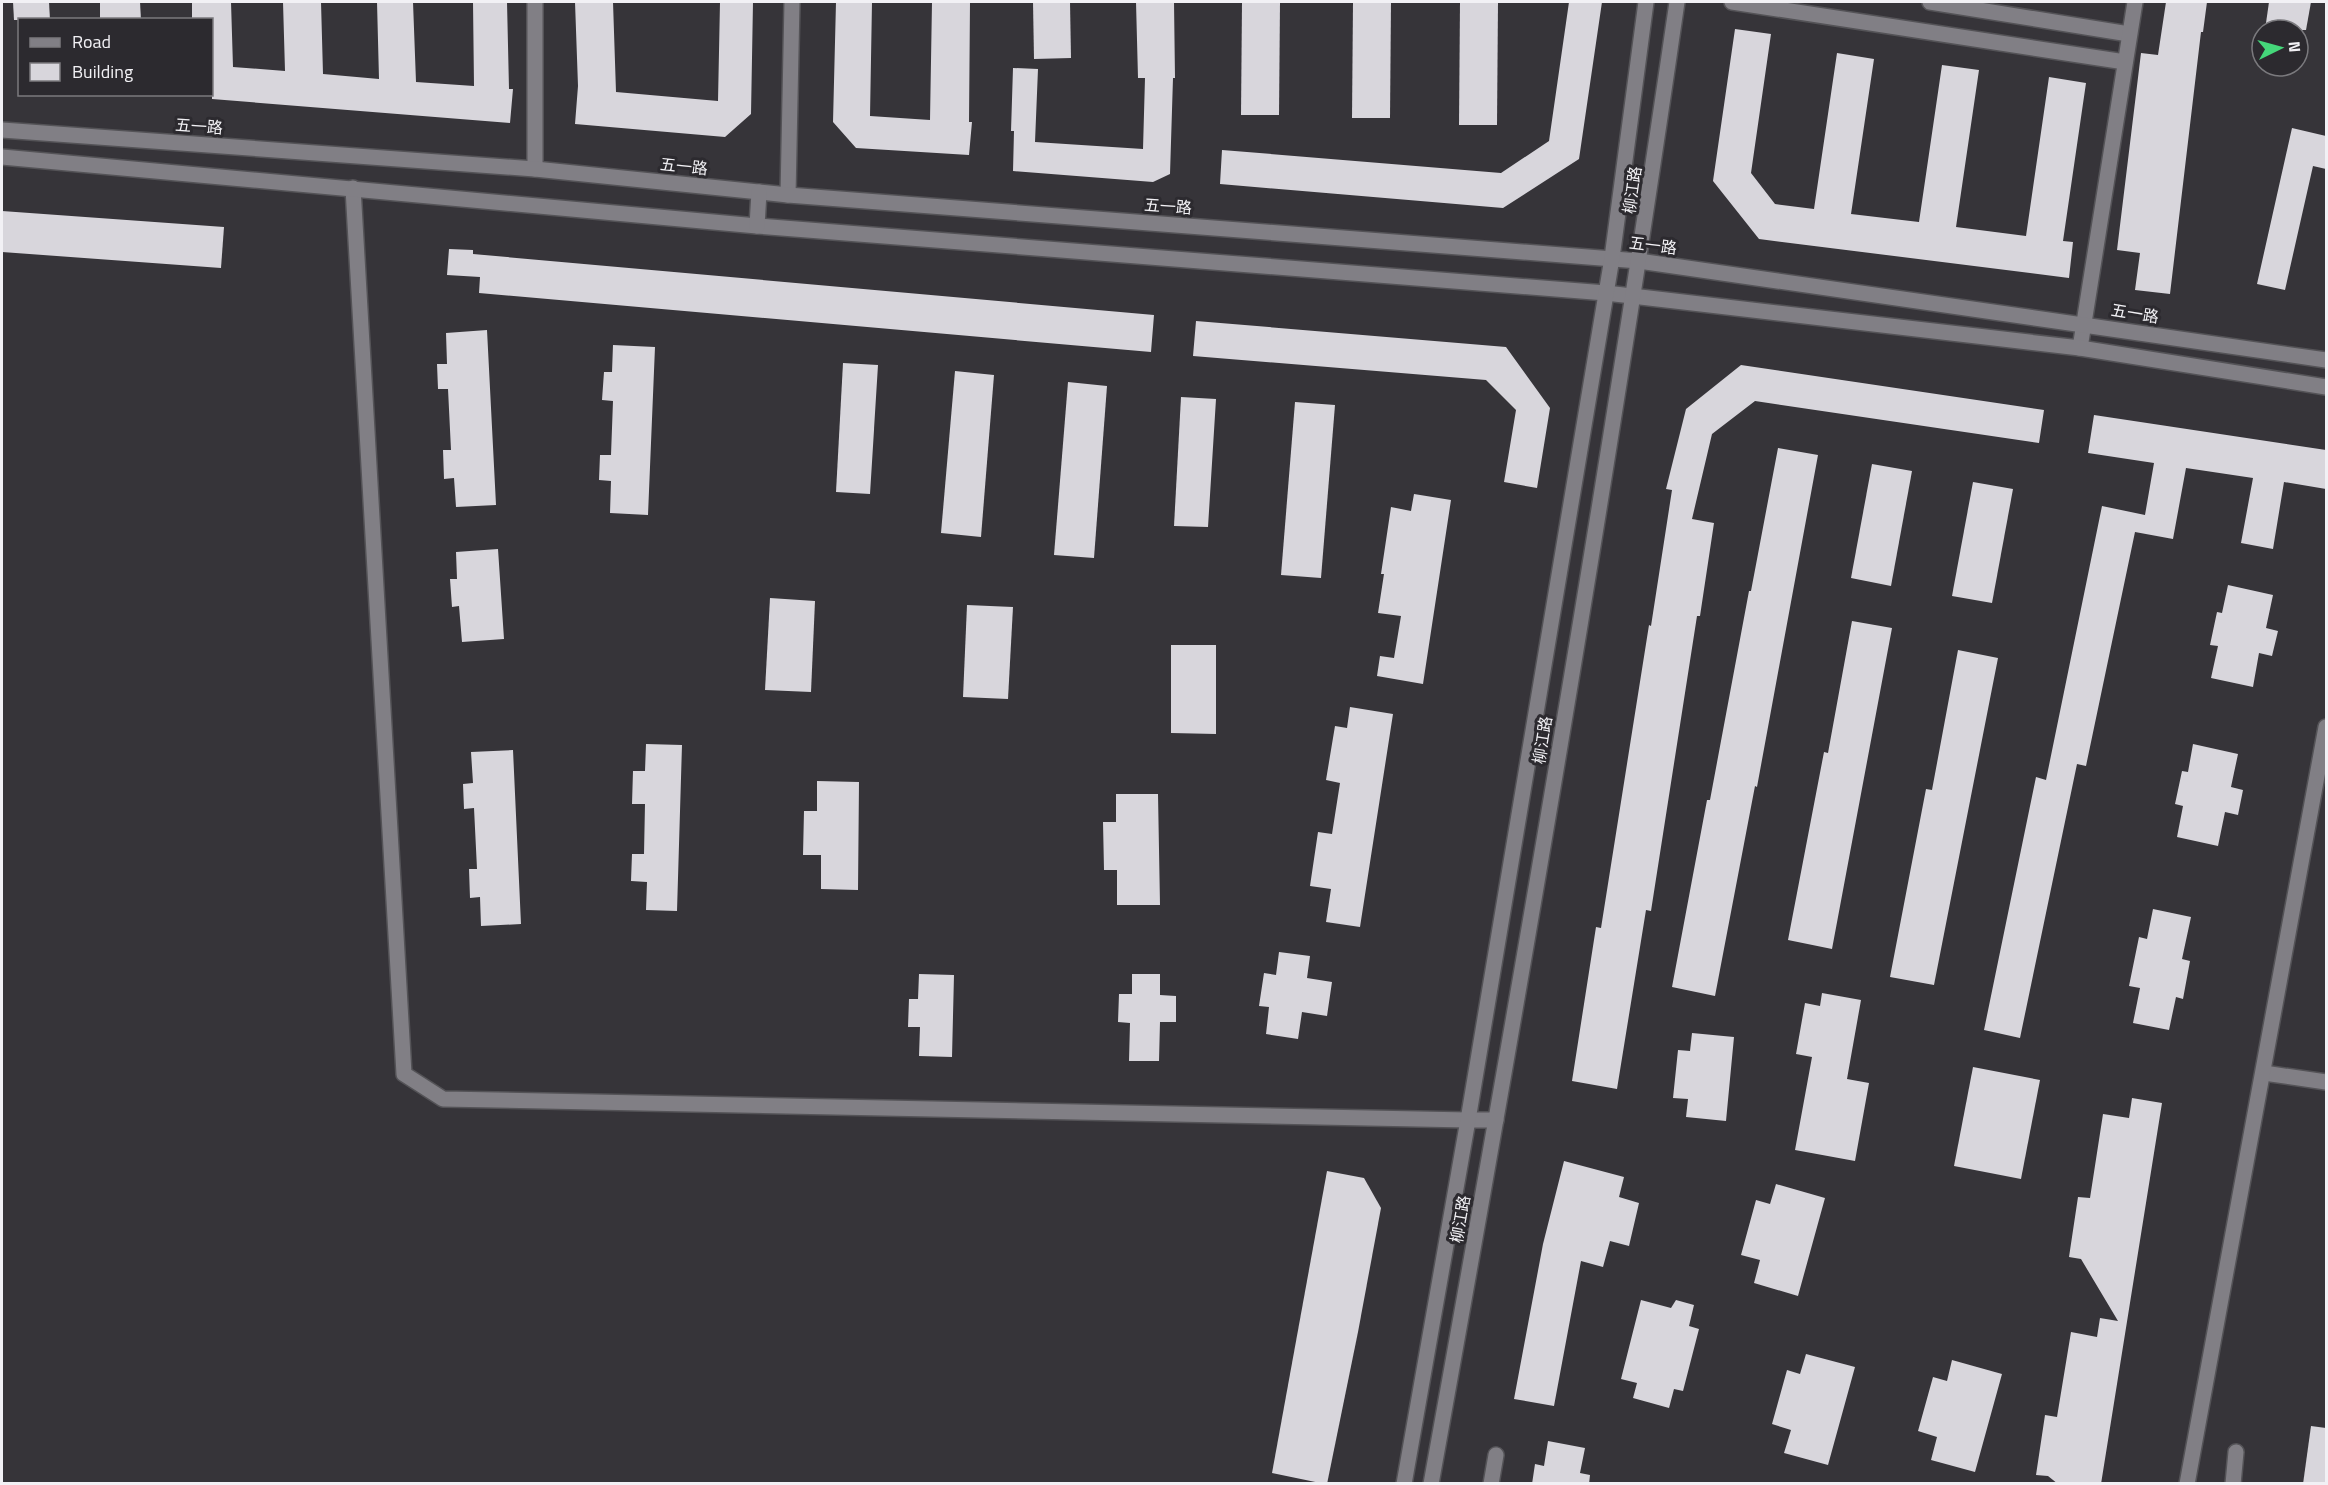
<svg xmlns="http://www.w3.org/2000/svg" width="2328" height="1485" font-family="'Titillium Web','Noto Sans SC',sans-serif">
<rect width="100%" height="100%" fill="#363439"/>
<g fill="#d8d6dc">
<polygon points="13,2 49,2 50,20 14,20"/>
<polygon points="100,2 140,2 141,20 100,20"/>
<polygon points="192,2 231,2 233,67 285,71 283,2 321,2 323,74 379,79 377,2 413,2 416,82 474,86 473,2 507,2 509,89 513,89 510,123 212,99 212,20 192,20"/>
<polygon points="575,2 613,2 616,92 718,101 720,2 753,2 751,114 725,137 575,124 578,86"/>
<polygon points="836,2 872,2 870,116 930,120 932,2 970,2 969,122 972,122 969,155 856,148 833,122"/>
<polygon points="1033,2 1070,2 1071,58 1034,59"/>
<polygon points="1136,2 1174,2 1175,78 1173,78 1170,174 1153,182 1013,171 1014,131 1011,131 1013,68 1038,69 1035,142 1143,149 1145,78 1138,78"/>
<polygon points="1242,2 1280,2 1279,115 1241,115"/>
<polygon points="1353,2 1391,2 1390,118 1352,118"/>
<polygon points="1460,2 1498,2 1497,125 1459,125"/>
<polygon points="1569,2 1602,2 1579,159 1503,208 1220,184 1222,150 1501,173 1549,141"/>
<polygon points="2166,2 2207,2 2203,32 2201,32 2170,294 2135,290 2140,253 2117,250 2141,53 2158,55"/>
<polygon points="2269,2 2311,2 2306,30 2265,30"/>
<polygon points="1735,29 1771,34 1751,173 1775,204 1814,209 1837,53 1874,59 1851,214 1919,222 1942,65 1979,70 1956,227 2026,236 2049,77 2086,83 2063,241 2073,242 2069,278 1759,239 1713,181"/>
<polygon points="2292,128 2326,136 2326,169 2313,166 2285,290 2257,284"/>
<polygon points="2,211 224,227 221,268 2,252"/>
<polygon points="449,249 473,250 473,254 1154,315 1151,352 479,293 480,277 447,275"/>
<polygon points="1196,321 1506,347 1550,408 1537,488 1504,482 1516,410 1486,380 1193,356"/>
<polygon points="487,330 496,505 456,507 454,478 444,479 443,450 451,450 448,389 438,389 437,364 447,364 446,333"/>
<polygon points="613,345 655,347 648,515 610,513 611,481 599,480 600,455 611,455 613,401 602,400 604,372 612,372"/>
<polygon points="843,363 878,365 870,494 836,492"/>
<polygon points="1741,365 2044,410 2039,443 1755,401 1712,434 1692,519 1714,523 1700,616 1697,616 1651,911 1646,910 1617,1089 1572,1081 1596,927 1601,928 1649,625 1651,626 1672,490 1666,489 1686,409"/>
<polygon points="955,371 994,375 981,537 941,533"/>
<polygon points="1068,382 1107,386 1094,558 1054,555"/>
<polygon points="1181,397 1216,399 1208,527 1174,526"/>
<polygon points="1295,402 1335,405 1321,578 1281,575"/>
<polygon points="2094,415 2326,450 2326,489 2284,482 2273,549 2241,543 2253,478 2186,468 2173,539 2135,532 2086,766 2077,764 2020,1038 1984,1030 2036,777 2046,780 2102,506 2145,515 2154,463 2088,453"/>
<polygon points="1778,448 1818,455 1757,787 1755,786 1715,996 1672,987 1707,800 1710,800 1749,591 1751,591"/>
<polygon points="1872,464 1912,471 1891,586 1851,578"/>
<polygon points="1973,482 2013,489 1992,603 1952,596"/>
<polygon points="1414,494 1451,500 1423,684 1377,676 1380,656 1394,658 1401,616 1378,613 1384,574 1381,574 1391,507 1411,511"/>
<polygon points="498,549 504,639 462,642 459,606 452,607 450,579 457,579 456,552"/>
<polygon points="2228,585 2273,595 2266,628 2278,631 2272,656 2259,653 2253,687 2211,678 2218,646 2210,645 2217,612 2222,613"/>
<polygon points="770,598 815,601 811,692 765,690"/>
<polygon points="967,605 1013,607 1008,699 963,697"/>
<polygon points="1852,621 1892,628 1832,949 1788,940 1824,752 1828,753"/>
<polygon points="1171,645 1216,645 1216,734 1171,733"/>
<polygon points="1958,650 1998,658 1934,985 1890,977 1926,789 1932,790"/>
<polygon points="1350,707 1393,714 1360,927 1326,922 1331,889 1310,886 1318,832 1332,834 1340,783 1326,780 1335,726 1347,728"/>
<polygon points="646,744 682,745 677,911 646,910 647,882 631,881 632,854 644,854 645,804 632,804 633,771 645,771"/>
<polygon points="2193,744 2238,754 2231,787 2243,790 2238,815 2225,812 2218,846 2177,837 2183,806 2175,804 2182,771 2188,772"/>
<polygon points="513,750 521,924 481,926 480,897 470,898 469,869 477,869 474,808 464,809 463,784 473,783 471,752"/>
<polygon points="817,781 859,782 858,890 821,889 821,855 803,855 804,811 817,811"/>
<polygon points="1116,794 1158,794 1160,905 1117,905 1117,870 1104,870 1103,822 1116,822"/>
<polygon points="2153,909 2191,917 2182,959 2190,961 2183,999 2176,997 2169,1030 2133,1023 2140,988 2129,986 2139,937 2147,939"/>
<polygon points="1279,952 1310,956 1307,978 1332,982 1327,1016 1302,1012 1298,1039 1266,1034 1269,1007 1259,1006 1264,973 1276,975"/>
<polygon points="919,974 954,975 952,1057 919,1056 920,1027 908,1027 909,999 918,999"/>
<polygon points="1132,974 1160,974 1160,995 1176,996 1176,1022 1160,1022 1159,1061 1129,1061 1130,1023 1118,1022 1119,994 1132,994"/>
<polygon points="1822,993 1861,1000 1847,1079 1869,1083 1855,1161 1795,1150 1812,1057 1796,1054 1805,1003 1820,1006"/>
<polygon points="1692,1033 1734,1037 1726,1121 1686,1117 1688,1099 1673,1098 1678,1050 1690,1051"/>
<polygon points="1973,1067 2040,1080 2021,1179 1954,1166"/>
<polygon points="2132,1098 2162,1103 2101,1484 2058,1484 2048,1476 2036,1475 2045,1415 2057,1417 2071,1332 2097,1337 2100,1318 2118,1321 2081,1259 2069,1257 2078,1197 2090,1198 2103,1114 2129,1118"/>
<polygon points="1564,1161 1624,1177 1619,1197 1639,1203 1629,1246 1610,1241 1603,1267 1581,1261 1554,1406 1514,1399 1543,1244"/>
<polygon points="1327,1171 1364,1178 1381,1208 1358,1332 1327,1484 1325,1484 1272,1473"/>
<polygon points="1776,1184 1825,1198 1798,1296 1754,1283 1760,1260 1741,1255 1756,1200 1770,1204"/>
<polygon points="1641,1300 1671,1308 1676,1300 1694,1305 1689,1326 1699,1329 1683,1391 1674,1389 1669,1408 1633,1398 1637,1383 1621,1379"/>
<polygon points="1806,1354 1855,1367 1828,1465 1784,1453 1791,1430 1772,1424 1787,1370 1800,1374"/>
<polygon points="1952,1360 2002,1374 1975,1472 1931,1460 1937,1437 1918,1431 1933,1377 1947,1381"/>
<polygon points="2311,1426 2326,1428 2326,1484 2303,1484"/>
<polygon points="1548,1441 1585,1448 1580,1473 1590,1475 1589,1484 1532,1484 1535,1464 1544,1466"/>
</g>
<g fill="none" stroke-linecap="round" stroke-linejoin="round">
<g stroke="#545357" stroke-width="18">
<g id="minor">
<polyline points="1732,2 2125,62"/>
<polyline points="1930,2 2129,34"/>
<polyline points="535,169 535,2"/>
<polyline points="353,188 404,1074 443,1099 1468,1120"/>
<polyline points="788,195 792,2"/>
<polyline points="2080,348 2135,2"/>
<polyline points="2264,1073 2326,1082"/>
<polyline points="1491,1484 1496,1455"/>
<polyline points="2233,1484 2236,1452"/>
</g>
</g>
<g stroke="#545357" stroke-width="18">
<g id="tertiary">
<polyline points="2,130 535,169 788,195 1639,261 2326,360"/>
<polyline points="2,157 757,226 1606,293 2080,348 2326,387"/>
<polyline points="757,226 759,192"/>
<polyline points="1468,1120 1496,1120"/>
<polyline points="1404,1484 1468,1120 1612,258 1646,2"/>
<path d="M1431,1484c89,-493 174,-987 246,-1482"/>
<polyline points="2187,1484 2326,727"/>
</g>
</g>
<use href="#minor" stroke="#817f85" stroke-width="15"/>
<use href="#tertiary" stroke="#817f85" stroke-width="15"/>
</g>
<g text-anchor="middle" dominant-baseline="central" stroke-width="6" stroke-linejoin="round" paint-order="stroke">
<g font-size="16" fill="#f2f1f5" stroke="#2c2a2f">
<text transform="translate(199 126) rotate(4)">五一路</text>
<text transform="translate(684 166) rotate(6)">五一路</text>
<text transform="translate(1632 190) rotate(-82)">柳江路</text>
<text transform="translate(1168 206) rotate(4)">五一路</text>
<text transform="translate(1653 245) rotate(7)">五一路</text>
<text transform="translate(2135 313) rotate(9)">五一路</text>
<text transform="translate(1542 740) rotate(-81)">柳江路</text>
<text transform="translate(1460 1219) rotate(-80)">柳江路</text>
</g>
</g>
<rect width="2328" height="1485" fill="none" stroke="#f2f1f5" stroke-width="6"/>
<rect x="18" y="18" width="195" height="78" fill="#2c2a2f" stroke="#7b7a7e" stroke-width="1.5"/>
<rect x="30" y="38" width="30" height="9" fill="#817f85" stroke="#7b7a7e" stroke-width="1.5"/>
<text x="72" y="48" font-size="18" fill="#f2f1f5">Road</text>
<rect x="30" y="63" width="30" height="18" fill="#d8d6dc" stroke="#7b7a7e" stroke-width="1.5"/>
<text x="72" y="78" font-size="18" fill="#f2f1f5">Building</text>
<g transform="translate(2280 48) rotate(85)"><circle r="28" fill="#2c2a2f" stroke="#7b7a7e" stroke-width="1.5"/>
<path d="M0-4.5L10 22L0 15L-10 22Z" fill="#45d77a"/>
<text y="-9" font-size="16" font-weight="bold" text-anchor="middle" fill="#f2f1f5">N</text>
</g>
</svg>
